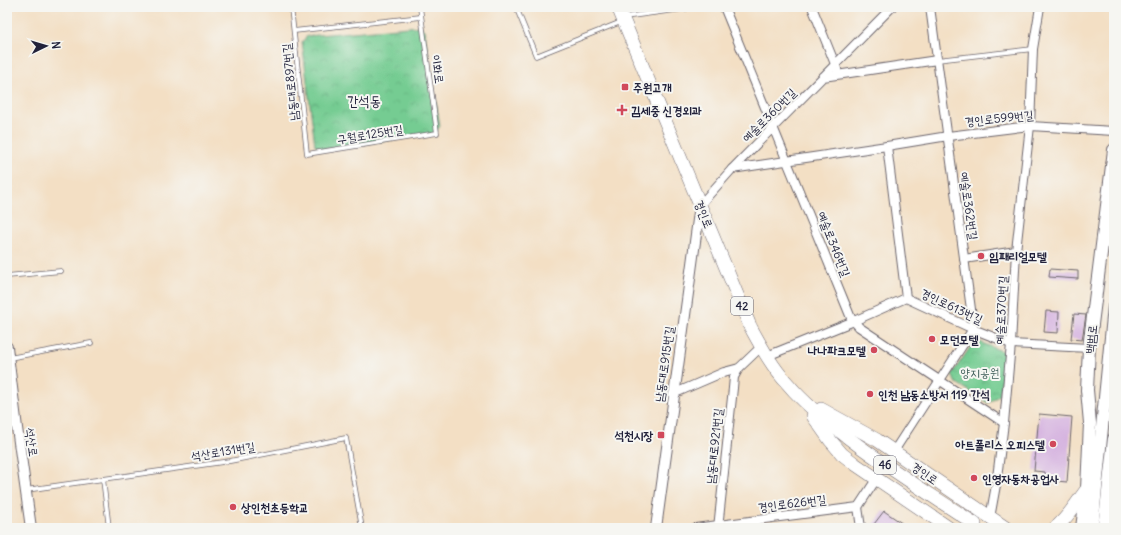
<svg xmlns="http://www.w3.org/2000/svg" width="1121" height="535" font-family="Delius,'Poor Story',sans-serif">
<defs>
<pattern id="park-crowns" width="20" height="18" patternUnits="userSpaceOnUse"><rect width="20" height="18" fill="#75cc92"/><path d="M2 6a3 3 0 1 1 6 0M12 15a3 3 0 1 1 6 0" fill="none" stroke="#65af7f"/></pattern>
</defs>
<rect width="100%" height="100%" fill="#f6f6f2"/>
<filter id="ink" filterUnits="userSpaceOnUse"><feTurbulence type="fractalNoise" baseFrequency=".025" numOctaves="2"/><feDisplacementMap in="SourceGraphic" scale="8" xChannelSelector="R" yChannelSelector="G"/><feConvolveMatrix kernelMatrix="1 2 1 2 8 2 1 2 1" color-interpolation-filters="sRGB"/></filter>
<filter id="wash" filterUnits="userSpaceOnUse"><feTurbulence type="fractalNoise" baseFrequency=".012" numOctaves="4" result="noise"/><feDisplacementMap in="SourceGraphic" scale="16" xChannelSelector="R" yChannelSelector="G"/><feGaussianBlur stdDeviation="0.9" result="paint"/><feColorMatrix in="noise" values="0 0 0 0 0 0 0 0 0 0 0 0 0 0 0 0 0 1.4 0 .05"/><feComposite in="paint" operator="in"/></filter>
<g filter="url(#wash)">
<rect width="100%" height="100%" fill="#f3dfc4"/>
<g fill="url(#park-crowns)" stroke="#4c7766">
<polygon points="420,26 424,30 440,126 435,133 321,150 315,145 302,42 307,36"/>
<polygon points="975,340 1004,352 1000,395 988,403 955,382 952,374"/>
</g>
<g id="blocks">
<g fill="#d4b0df">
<polygon points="1050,269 1078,271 1078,279 1049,277"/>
<polygon points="1046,311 1059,312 1058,333 1044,332"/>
<polygon points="1074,314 1086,315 1082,340 1071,339"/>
<polygon points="1039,414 1072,417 1067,482 1045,480 1045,472 1034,471"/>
<polygon points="884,511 909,528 871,528"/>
</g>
</g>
</g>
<g filter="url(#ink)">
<use href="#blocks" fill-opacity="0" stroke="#6b646b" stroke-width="1"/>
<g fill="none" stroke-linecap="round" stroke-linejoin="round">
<g stroke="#6b646b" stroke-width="5.5">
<g id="service">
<polyline points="291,7 307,154 437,133 420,7"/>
<polyline points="516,7 536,56 621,22"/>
<polyline points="624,17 697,7"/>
<polyline points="294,31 421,17"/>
<polyline points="937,60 1033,49"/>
<polyline points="7,276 61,271"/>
<polyline points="9,358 91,343"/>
<polyline points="103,479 109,528"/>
<polyline points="26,490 230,461 346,438 362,528"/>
</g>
</g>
<g stroke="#6b646b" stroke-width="10">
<g id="minor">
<polyline points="724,7 851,318 859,327 1004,423"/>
<polyline points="812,7 837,69"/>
<polyline points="823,77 937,60"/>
<polyline points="887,146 906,298"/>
<polyline points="732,169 892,7"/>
<polyline points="700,205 732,169 887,146 948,136 1030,126 1114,131"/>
<polyline points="964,259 1016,251"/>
<polyline points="767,356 854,321 906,298 973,329 1011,344 1089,348"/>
<polyline points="673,394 724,372 739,368 761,347"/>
<polyline points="894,451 973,329 973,324 930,7"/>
<polyline points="858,507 861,528"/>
<polyline points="990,518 996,485 1004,423 1011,344 1016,251 1030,126 1033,49 1040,7"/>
<polyline points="695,528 858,507 877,478"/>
<polyline points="718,528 733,388 734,377 739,368"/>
</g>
</g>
<g stroke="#6b646b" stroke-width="12">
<g id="tertiary">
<polyline points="7,347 17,428 31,528"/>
<polyline points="656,528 700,205"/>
</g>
</g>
<g stroke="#6b646b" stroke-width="14">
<g id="secondary">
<polyline points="1082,528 1087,489 1090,423 1087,390 1089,348 1114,150"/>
<polyline points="1092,528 1114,307"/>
<polyline points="1104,528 1114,439"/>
</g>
</g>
<g stroke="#6b646b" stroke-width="14">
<g id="primary">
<path d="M618,7l132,319c11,20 22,41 38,58 16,19 35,34 54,49 42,33 88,61 133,91"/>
<polyline points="821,409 877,440 1006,528"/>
<polyline points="813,416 830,440 842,454 855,464 949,528"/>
<polyline points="1106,512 1109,521 1113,528"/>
<path d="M1055,528c13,-10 22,-26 32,-39"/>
</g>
</g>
<use href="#service" stroke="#fff" stroke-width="4"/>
<use href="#minor" stroke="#fff" stroke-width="8"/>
<use href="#tertiary" stroke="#fff" stroke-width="10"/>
<use href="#secondary" stroke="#fff" stroke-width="12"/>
<use href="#primary" stroke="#fff" stroke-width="13"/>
</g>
</g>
<g fill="#d1495b" stroke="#f6f6f2" stroke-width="1.5">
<rect x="621" y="83" width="8" height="8" rx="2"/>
<path d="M620 104h4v4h4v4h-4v4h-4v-4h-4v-4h4z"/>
<circle cx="981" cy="256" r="4"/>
<circle cx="932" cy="339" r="4"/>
<circle cx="874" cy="350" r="4"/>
<circle cx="870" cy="394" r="4"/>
<rect x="657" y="431" width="8" height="8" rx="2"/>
<circle cx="1053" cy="444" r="4"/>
<circle cx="974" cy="478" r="4"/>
<circle cx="233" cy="507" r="4"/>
</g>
<g text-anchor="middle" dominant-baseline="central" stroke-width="4" stroke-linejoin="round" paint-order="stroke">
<g fill="#f6f6f2" stroke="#626272" stroke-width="1">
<rect x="731" y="297" width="22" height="18" rx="3"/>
<rect x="874" y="456" width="22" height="18" rx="3"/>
</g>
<g font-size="11" font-weight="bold" fill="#22223b">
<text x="742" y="306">42</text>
<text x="885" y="465">46</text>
</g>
<g font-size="12" fill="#22223b" stroke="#f6f6f2">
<text transform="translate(438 69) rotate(82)">이화로</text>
<text transform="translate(290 82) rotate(-96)">남동대로897번길</text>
<text transform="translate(769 115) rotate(-45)">예술로360번길</text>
<text transform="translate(999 118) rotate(-6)">경인로599번길</text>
<text transform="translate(370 134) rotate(-9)">구월로125번길</text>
<text transform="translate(969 206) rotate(82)">예술로362번길</text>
<text transform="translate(704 214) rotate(68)">경인로</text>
<text transform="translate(834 244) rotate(68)">예술로346번길</text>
<text transform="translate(952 306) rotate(25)">경인로613번길</text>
<text transform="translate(1001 310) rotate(-87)">예술로370번길</text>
<text transform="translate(1091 339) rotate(-84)">백범로</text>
<text transform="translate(664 364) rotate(-82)">남동대로915번길</text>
<text transform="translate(32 442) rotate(82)">석산로</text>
<text transform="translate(714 446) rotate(-84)">남동대로921번길</text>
<text transform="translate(223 451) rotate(-9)">석산로131번길</text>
<text transform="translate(925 473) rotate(35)">경인로</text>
<text transform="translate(792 503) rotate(-7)">경인로626번길</text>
</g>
<g font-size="12" font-weight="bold" fill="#22223b" stroke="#f6f6f2" text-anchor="start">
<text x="633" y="87">주원고개</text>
<text x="631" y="110">김세중 신경외과</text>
<text x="989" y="256">임패리얼모텔</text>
<text x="940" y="339">모던모텔</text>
<text x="866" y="350" text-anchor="end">나나파크모텔</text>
<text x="878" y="394">인천 남동소방서 119 간석</text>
<text x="653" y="435" text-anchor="end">석천시장</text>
<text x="1045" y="444" text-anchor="end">아트폴리스 오피스텔</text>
<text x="982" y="478">인영자동차공업사</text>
<text x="241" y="507">상인천초등학교</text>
</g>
<g font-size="12" fill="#3f5e59" stroke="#f6f6f2">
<text x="980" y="372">양지공원</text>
</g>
<g font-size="14" fill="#22223b" stroke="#f6f6f2">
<text x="364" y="101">간석동</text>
</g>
</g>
<rect width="1121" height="535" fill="none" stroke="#f6f6f2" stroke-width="24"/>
<g transform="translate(46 46) rotate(85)" stroke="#f6f6f2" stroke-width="3" paint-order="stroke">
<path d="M0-3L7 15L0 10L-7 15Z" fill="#22223b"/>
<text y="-6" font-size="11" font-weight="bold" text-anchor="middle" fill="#22223b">N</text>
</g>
</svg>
